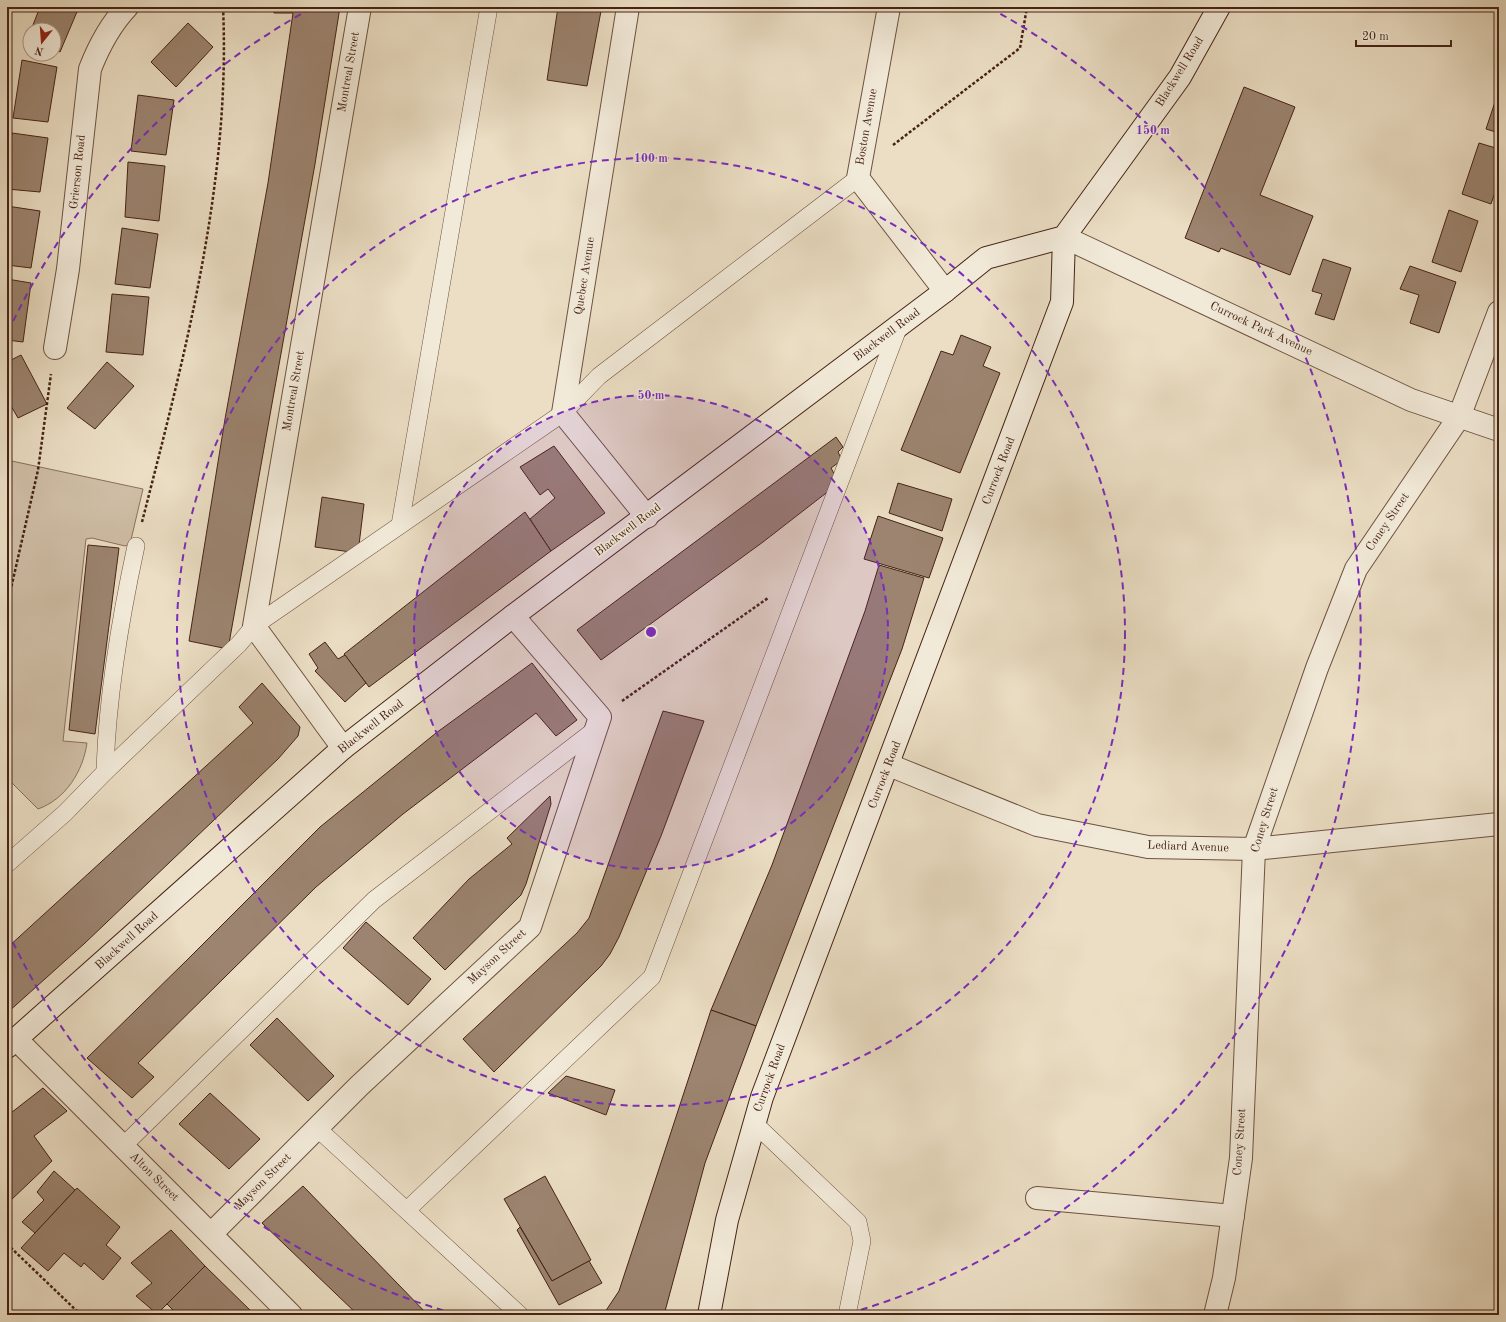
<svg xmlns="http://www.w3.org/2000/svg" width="1506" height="1322" font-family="'Old Standard TT',serif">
<rect width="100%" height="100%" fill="#ebdec4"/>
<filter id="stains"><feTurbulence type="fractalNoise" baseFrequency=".005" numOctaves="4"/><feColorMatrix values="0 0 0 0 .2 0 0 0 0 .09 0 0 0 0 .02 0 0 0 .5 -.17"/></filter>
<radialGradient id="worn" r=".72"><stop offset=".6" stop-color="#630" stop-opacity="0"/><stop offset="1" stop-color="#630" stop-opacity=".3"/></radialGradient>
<path fill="#cfbea6" stroke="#8a705e" d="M7,460l136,29 -13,55 -5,2 -33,-8 -6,1 -23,202 24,2c-4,28 -21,56 -49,66l-31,-31z"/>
<g fill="#9c8470" stroke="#462315">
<polygon points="40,7 79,7 60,52 54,49 54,30 31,30"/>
<polygon points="274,7 340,7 315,164 228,649 189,641 225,419 268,183 293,13 274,13"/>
<polygon points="558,7 601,11 587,86 547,80"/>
<polygon points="188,23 213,47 176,87 151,62"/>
<polygon points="30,32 30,41 27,40"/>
<polygon points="22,60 57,67 48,122 13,118"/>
<polygon points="1244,87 1295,107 1260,195 1313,216 1290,275 1221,248 1219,252 1185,238"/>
<polygon points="1499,90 1499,133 1486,129"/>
<polygon points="138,95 174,100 166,155 131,151"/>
<polygon points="12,133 48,138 40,192 7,189 7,173"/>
<polygon points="1479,143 1499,149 1499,181 1491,204 1462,194"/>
<polygon points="128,162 165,166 159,221 125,217"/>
<polygon points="7,206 40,211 31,268 7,265"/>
<polygon points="1449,210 1478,221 1461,272 1432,262"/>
<polygon points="122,228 158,234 150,288 115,284"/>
<polygon points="1323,259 1351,268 1334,320 1315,314 1322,294 1312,291"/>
<polygon points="1410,266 1456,282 1439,333 1410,323 1419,295 1400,289"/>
<polygon points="7,279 31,283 23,342 7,340"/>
<polygon points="112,294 149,297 143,355 106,352"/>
<polygon points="961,335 991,347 983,366 1000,373 960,473 901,450 941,351 953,355"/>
<polygon points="21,355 47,404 18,418 7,399 7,362"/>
<polygon points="107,362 134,386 95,429 67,408"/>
<polygon points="836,437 843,447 838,452 842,460 831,468 839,483 763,542 601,660 577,630"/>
<polygon points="554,446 605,513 551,551 530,519 555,498 548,489 540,495 520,467"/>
<polygon points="898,483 952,499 942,531 889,513"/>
<polygon points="322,497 364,504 358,553 315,547"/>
<polygon points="525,512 551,551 369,687 344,654"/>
<polygon points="878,516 943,538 929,578 864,559"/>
<polygon points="88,545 119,548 95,734 69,730"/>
<polygon points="879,565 924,578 902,649 756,1026 711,1010 772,865 865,611"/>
<polygon points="325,642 338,659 345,655 366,683 345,702 315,671 318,668 309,654"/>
<polygon points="532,663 577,720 556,736 536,713 403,814 316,887 138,1063 154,1077 132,1098 87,1058 186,961 320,827 436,733"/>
<polygon points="262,683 300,727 298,736 278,759 85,943 7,1013 7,948 253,723 239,707"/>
<polygon points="663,711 704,721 661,836 619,937 610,954 601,966 494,1072 463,1039 577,933 589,918"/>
<polygon points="550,796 551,804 526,884 521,895 445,970 413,938 469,879 512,844 507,838"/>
<polygon points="366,922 431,979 408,1005 343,948"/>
<polygon points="711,1010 756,1026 705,1163 664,1315 603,1315 619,1291"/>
<polygon points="277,1018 334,1076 308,1101 250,1045"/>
<polygon points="566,1076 615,1090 606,1115 548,1093"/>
<polygon points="43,1088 67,1111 34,1136 52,1161 10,1201 7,1198 7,1116"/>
<polygon points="210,1093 260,1139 229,1169 179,1124"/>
<polygon points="54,1171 75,1190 35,1233 22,1222 44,1200 37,1192"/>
<polygon points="545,1176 591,1260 552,1281 504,1199"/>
<polygon points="303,1186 428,1315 358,1315 262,1223"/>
<polygon points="77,1188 120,1227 106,1245 121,1258 103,1280 84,1263 81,1267 64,1253 48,1271 21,1248"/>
<polygon points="520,1227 552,1281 589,1261 602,1283 559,1305 517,1230"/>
<polygon points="171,1230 205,1266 157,1314 136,1296 152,1283 131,1263"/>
<polygon points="205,1266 255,1315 178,1315 167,1304"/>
</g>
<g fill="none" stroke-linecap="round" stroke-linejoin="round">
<g stroke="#6f5241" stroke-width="18">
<g id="lane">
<polyline points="400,525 489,7"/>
<polyline points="105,772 239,644 254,626 563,413 599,376 858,178"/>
<path d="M7,864l58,-51 40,-41c2,-76 15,-152 31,-226"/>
<polyline points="754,1123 858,1222 862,1241 847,1315"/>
<polyline points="317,1128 520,1315"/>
<polyline points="123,1146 374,900 596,729"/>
<polyline points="407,1210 652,977 899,326"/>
</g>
</g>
<g stroke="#6f5241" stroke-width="24">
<g id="street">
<polyline points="628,7 563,413 647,517"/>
<polyline points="889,7 858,178 945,291"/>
<polyline points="1064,237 1411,400 1499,430"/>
<path d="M55,348l13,-79 22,-200c9,-23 20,-44 37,-62"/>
<polyline points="343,748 254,626 360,7"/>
<polyline points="889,765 1037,825 1148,847 1254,849 1499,824"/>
<polyline points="16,1039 291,1315"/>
<polyline points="1037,1198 1233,1216"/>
<polyline points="211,1234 359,1086 530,927 600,717 513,616"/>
<polyline points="1215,1315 1224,1278 1241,1158 1254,849 1317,668 1356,569 1459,417 1499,312"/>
</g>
</g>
<g stroke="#462315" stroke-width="24">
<g id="secondary">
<polyline points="7,1047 343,748 513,616 945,291 986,258 1064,237 1180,77 1219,7"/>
<polyline points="709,1315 727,1220 762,1097 1062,302 1064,237"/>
</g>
</g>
<g stroke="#462315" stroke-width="2.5" stroke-dasharray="3 2" stroke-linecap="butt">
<polyline points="893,145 1020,48 1027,7"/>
<path d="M142,522c43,-168 89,-340 81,-515"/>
<polyline points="7,606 38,470 51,374"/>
<polyline points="622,701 768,598"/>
<polyline points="7,1244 81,1315"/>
</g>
<use href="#lane" stroke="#f2ead9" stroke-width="17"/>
<use href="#street" stroke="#f2ead9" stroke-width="22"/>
<use href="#secondary" stroke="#f2ead9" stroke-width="22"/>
</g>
<circle cx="651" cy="632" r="237" fill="#7b2cbf" fill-opacity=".12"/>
<g fill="none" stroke="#7b2cbf" stroke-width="2" stroke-dasharray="7 5">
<circle cx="651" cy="632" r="237"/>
<circle cx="651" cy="632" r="474"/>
<path d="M455 1314A710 710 0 0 1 8 932M8 332A710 710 0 0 1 312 8M990 8A710 710 0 0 1 847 1314"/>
</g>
<g text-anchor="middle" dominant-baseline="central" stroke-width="3" stroke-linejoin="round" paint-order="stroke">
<g font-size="12" fill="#462315" stroke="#f2ead9">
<text transform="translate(349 72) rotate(-80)">Montreal Street</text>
<text transform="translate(1180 72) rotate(-58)">Blackwell Road</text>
<text transform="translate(867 127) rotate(-80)">Boston Avenue</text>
<text transform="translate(78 172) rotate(-84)">Grierson Road</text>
<text transform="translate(585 276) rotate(-81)">Quebec Avenue</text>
<text transform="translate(1261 329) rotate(25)">Currock Park Avenue</text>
<text transform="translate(887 335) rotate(-37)">Blackwell Road</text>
<text transform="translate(294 391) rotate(-80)">Montreal Street</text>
<text transform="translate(999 471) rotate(-69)">Currock Road</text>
<text transform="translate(1388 522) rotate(-56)">Coney Street</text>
<text transform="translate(628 530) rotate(-37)">Blackwell Road</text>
<text transform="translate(371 727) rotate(-38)">Blackwell Road</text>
<text transform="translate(885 775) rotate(-69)">Currock Road</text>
<text transform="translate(1265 820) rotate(-73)">Coney Street</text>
<text transform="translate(1188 847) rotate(2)">Lediard Avenue</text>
<text transform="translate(127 941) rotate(-42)">Blackwell Road</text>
<text transform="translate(497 957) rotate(-43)">Mayson Street</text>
<text transform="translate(770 1078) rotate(-70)">Currock Road</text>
<text transform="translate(1240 1142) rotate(-86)">Coney Street</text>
<text transform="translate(154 1177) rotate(45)">Alton Street</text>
<text transform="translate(263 1182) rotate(-45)">Mayson Street</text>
</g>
</g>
<circle cx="651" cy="632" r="6" fill="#7b2cbf" stroke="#f2ead9" stroke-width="2"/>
<g font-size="12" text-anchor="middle" font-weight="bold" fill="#7b2cbf" stroke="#f2ead9" stroke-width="3" stroke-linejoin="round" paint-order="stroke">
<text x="1153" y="134">150 m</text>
<text x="651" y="162">100 m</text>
<text x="651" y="399">50 m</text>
</g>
<rect width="1506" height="1322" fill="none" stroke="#ebdec4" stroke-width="24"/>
<rect x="8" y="8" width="1490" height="1306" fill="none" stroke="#462315" stroke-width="2"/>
<rect x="12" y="12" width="1482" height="1298" fill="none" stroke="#462315"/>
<g transform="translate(42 42) rotate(197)"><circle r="19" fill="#f2ead9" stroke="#ad9a8b"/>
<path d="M0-3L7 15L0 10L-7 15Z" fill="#8f2418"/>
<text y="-6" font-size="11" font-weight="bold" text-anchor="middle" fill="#462315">N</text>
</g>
<path d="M1356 40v6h95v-6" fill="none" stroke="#462315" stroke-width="2"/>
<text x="1362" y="40" font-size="12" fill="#462315" stroke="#f2ead9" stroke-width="3" paint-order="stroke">20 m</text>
<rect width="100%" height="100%" filter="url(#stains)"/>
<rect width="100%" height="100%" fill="url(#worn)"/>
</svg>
